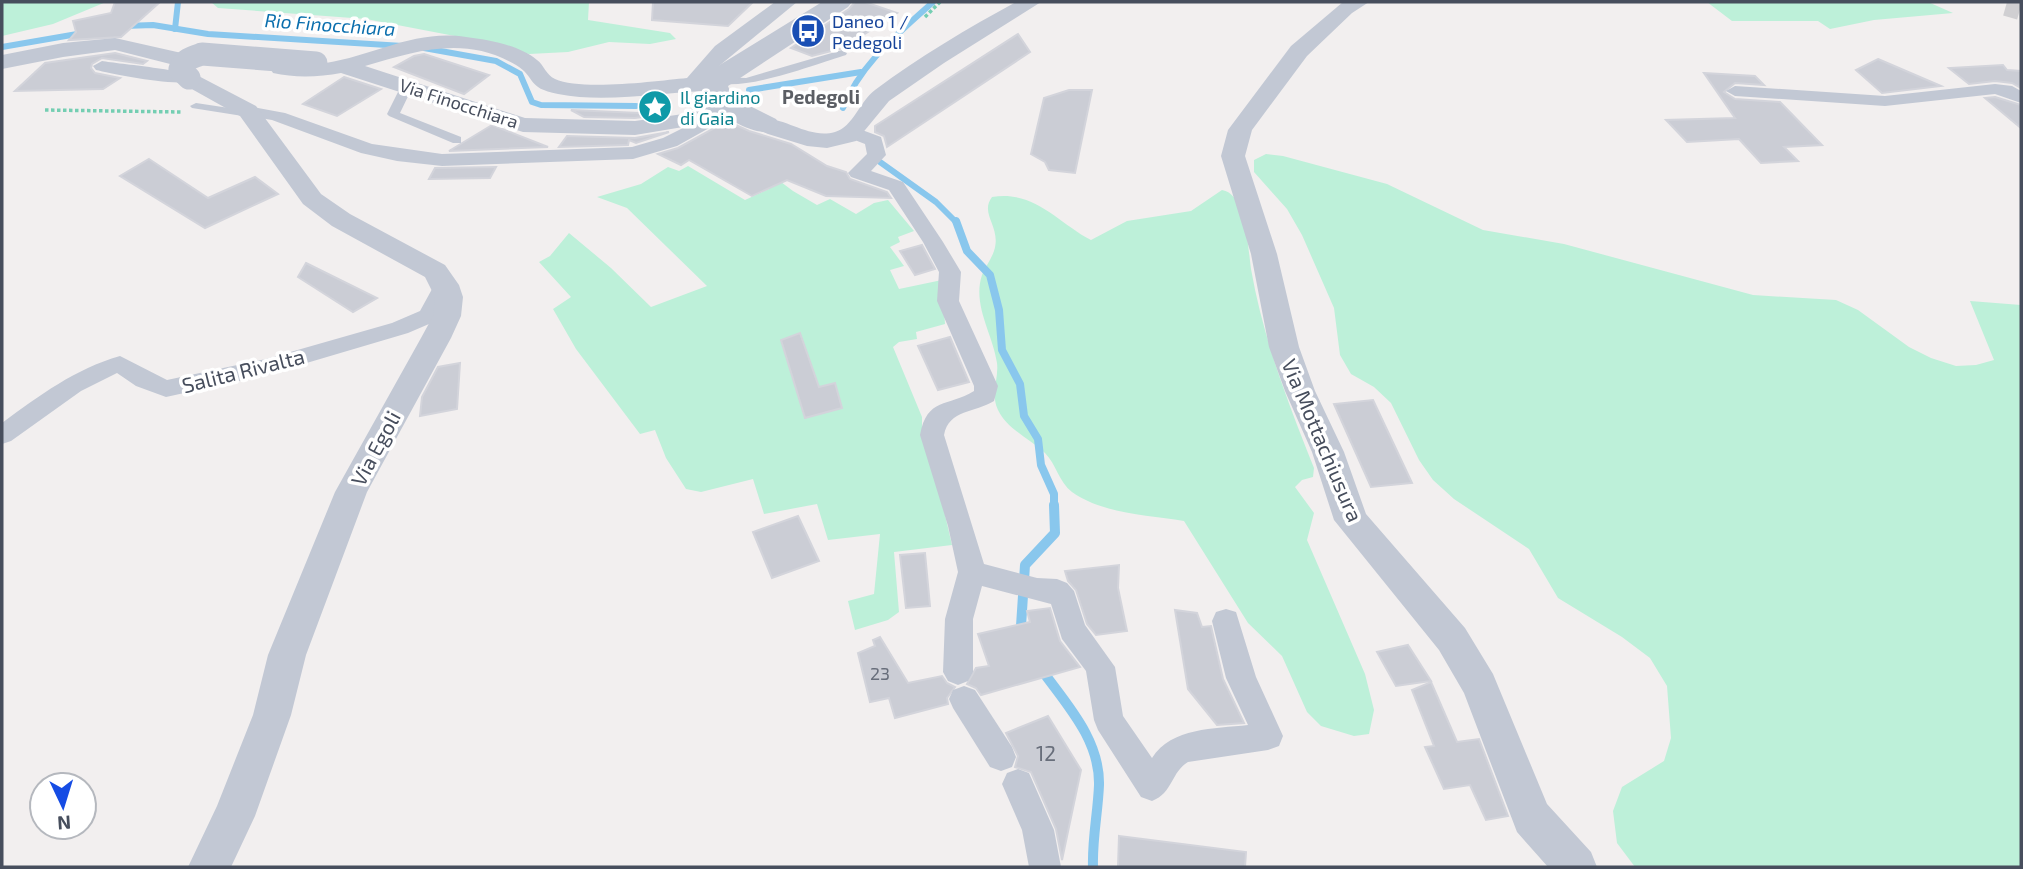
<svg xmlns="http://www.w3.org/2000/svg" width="2023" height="869" font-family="'Exo 2',sans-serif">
<rect width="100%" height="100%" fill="#f2efef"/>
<g fill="#bdf0d9">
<polygon points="2,2 106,2 53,24 2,36"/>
<polygon points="211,2 589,2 588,20 670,33 676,39 650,44 609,42 568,52 529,54 486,42 366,19 218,8"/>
<polygon points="1707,2 1928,2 1953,13 1874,20 1830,29 1818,21 1732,21"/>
<polygon points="1266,154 1283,156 1387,184 1483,230 1564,244 1753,295 1836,300 1858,310 1909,347 1931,358 1956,366 1976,365 1994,360 1970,301 2021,305 2021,867 1635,867 1617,843 1613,811 1622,787 1664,761 1671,738 1667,686 1650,658 1622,637 1558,598 1529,549 1454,499 1433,480 1419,460 1391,403 1374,387 1351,374 1340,355 1334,308 1302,235 1287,209 1254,172 1254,160"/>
<polygon points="745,155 793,191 817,205 830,199 856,214 874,203 888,200 914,231 898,237 900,242 890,247 904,266 890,270 899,289 942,280 945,324 916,332 917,339 899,342 893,347 922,417 922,439 936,476 952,545 894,552 899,612 888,620 855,630 848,601 874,594 880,534 828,540 817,504 764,514 753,479 701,492 686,489 666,458 655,430 640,434 576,349 553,309 571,297 539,262 550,256 569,233 611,268 651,307 707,286 627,208 597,197 641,184 668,167 679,171 688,166 745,200 769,189 732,160"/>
<path d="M1222,190c24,3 26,58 29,79 12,69 37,134 63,199l-1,9 -11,3 -7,7 19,26 -7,27 58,134 9,36 -5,24 -15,2 -33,-10 -14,-14 -25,-56 -34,-33 -64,-102c-36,-6 -81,-7 -112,-29 -13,-10 -16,-28 -27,-39 -16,-15 -37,-23 -47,-43 -8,-17 1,-31 -1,-47 -4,-29 -25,-58 -15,-88 3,-8 9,-15 12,-24 8,-24 -15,-37 -2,-54 43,-7 65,25 99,43l36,-19 64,-10z"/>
</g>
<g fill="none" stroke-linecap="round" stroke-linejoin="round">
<g stroke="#89c7ed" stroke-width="6">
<polyline points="124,26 153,25 208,34 403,46"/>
<polyline points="175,29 178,2"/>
<polyline points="2,47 83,33"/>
<polyline points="424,48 496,61 520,74 532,102 541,105 636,106"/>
<polyline points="749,90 861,72"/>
<path d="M843,108c18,-45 55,-74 90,-106"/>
<polyline points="880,162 936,202 957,223"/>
</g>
<polyline stroke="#89c7ed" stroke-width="8" points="956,221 967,251 990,275 999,310 1002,350 1020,384 1024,416 1038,439 1041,465 1054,494 1054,507"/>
<g stroke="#89c7ed" stroke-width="10">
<polyline points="1025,635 1021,626 1025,565 1055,533 1054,505"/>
<path d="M1041,669c25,35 59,70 58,116 -1,27 -7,54 -6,82"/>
</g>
</g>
<g fill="#cbcdd5" stroke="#d3d4db" stroke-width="2">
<polygon points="115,2 160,2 121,37 69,40 76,32 73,21 111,13"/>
<polygon points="653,2 753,2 728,26 652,20"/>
<polygon points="855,2 865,2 897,13 843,48 812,56 791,48 849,9"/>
<polygon points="1018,34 1030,52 887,147 884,136 875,132 875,126"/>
<polygon points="115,53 147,61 143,64 102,58 92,64 91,68 95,73 120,78 103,89 15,91 45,63"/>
<polygon points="424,54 489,75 464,94 394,67 414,56"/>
<polygon points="1878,59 1941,86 1882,93 1856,70"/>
<polygon points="2003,65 2007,70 2021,71 2021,88 2012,83 1995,81 1969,84 1949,68"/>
<polygon points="1704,73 1755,76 1764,85 1735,83 1724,92 1735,99 1780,102 1822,145 1784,147 1798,161 1761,163 1739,139 1687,142 1666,120 1735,118"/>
<polygon points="344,77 381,89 337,116 303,104"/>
<polygon points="1069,90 1092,90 1075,173 1049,170 1045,162 1031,154 1044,98"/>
<polygon points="1995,97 2021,105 2021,128 1985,98"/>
<polygon points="668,106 666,114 635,118 584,117 571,110 640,113 642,108"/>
<polygon points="727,121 749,131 791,144 827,166 846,172 850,179 887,192 891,198 826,196 787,180 752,196 689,160 681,165 658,154 678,148"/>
<polygon points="492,125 548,147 449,151"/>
<polygon points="669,132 636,143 629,140 628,145 559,147 567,136 635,138"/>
<polygon points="149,159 208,198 255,177 278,194 205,228 120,176"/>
<polygon points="496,167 490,178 429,179 435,168"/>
<polygon points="922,245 935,269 915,275 900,251"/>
<polygon points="306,263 377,298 353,312 298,277"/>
<polygon points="800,333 819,387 835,383 842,408 805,418 781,340"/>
<polygon points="950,337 969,382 938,390 918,346"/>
<polygon points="460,363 457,409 420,416 422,397 438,367"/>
<polygon points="1373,400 1412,483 1371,487 1334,404"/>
<polygon points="798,516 819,561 772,578 753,532"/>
<polygon points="925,553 930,606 906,608 900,555"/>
<polygon points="1119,565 1118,588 1127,631 1096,635 1087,624 1076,590 1068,581 1065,571"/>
<polygon points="1050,608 1060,641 1080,667 981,695 976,688 967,684 976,668 989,666 978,634 1030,622 1027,611"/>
<polygon points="1175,610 1197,613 1202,627 1211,626 1223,679 1244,723 1217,725 1188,689"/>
<polygon points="880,637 908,683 942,676 947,683 955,687 947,698 948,704 895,718 889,698 870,702 858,653 875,646 873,640"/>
<polygon points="1408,645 1431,681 1396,686 1377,652"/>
<polygon points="1431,682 1457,742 1479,739 1508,816 1486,820 1470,785 1444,789 1425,747 1434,746 1412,690"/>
<polygon points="1048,716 1081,770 1062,860 1056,829 1031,772 1015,767 1018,756 1006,733"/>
<polygon points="1119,836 1246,852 1245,867 1118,867"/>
</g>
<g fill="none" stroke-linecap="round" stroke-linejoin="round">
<polyline stroke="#d0cfd2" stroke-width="28" stroke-dasharray="28 14" stroke-linecap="butt" points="2007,2 2021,6"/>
<g stroke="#74ceb2" stroke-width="3.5" stroke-dasharray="3.5 2.5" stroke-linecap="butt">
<polyline points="925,17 940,2"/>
<polyline points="45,110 181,112"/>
</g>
<g fill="#c2c8d4" fill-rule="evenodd">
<path d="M842,50l5,3 -1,2c-27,8 -112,41 -134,25l6,-3 28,1z"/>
<polygon points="407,83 413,86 400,113 461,137 461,143 453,143 389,116 387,114 401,86"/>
<polygon points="196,103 249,111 255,114 249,117 192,108 190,106"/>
</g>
<g fill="#c2c8d4" fill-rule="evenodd">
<path d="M102,61c17,3 88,9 96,17 -11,12 -84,-4 -102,-8l-3,-4z"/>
<polygon points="1995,84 2012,86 2021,91 2021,103 1995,94 1885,106 1735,96 1726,91 1735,86 1885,96"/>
<polygon points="248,106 285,113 372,144 442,154 632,147 663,138 689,125 681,124 678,120 681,116 718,113 727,118 677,146 633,159 442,166 397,161 361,153 272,120 242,115 239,111"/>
<path d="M854,127l27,10 5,18 -15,16 32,11 40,60 18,30 -2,29 39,85 -4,15c-19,12 -45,8 -50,34l40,129 53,14 20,1 10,4 7,8 11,34 30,42 8,49 29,42c20,-31 62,-29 96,-33l-22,-47 -14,-57 4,-9 10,-3 10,3 20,65 27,59 -4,10 -11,4 -80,12c-17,10 -15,31 -36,39l-11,-4 -43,-67 -4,-10 -8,-49 -24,-32 -11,-35 -69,-18 -9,33v53l-5,9 -10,4 -10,-4 -5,-9 2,-53 13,-47 -10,-46 -28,-91c7,-38 28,-28 54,-44v-5l-37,-85 2,-29 -16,-30 -34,-52 -38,-13 -3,-4 19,-19 -2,-10 -18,-7 -2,-4z"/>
<path d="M445,278l8,2 3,5 -20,36 -28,12 -142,42 -100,22 -30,-11 -19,-13 -36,18 -70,50 -9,3v-21c38,-28 73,-54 118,-67l47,24 99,-21 126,-36 28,-12 17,-31z"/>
<polygon points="964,686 975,690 1012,747 1016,757 1012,767 1001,771 990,767 953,708 949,699 953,690"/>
<polygon points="1018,769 1029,773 1054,830 1061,867 1029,867 1022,830 1002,784 1007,773"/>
</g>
<g fill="#c2c8d4" fill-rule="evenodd">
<path d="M775,2h22l-78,64 -9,11 12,2 3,5 -3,5 -8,2c-51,0 -105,13 -156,3 -32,-6 -22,-17 -42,-29 -51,-30 -100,-14 -151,1l160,52 110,3 48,-7 36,-19 8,2 4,5 -22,18 -14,5 -60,10 -112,-3 -182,-59c-22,4 -46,5 -68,0l-3,-5 3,-5c18,-4 36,2 53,0 49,-8 90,-34 140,-26 23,3 53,8 71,23 7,5 9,15 18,19 26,12 102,2 132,-1l28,-32z"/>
<path d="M1016,2h25l-97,61 -55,38 -33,40 -29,7 -20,-2 -39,-12 -10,-4 -4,-5 4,-5c25,-6 49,20 77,12 18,-5 25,-31 40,-42 44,-33 93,-62 141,-88z"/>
<polygon points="1343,2 1369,2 1352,13 1307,56 1252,130 1245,156 1277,254 1299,347 1315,391 1344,452 1366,514 1465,628 1493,674 1547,804 1591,852 1597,867 1548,867 1517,832 1464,693 1439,650 1334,520 1312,452 1285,391 1269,347 1251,254 1221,156 1228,130 1291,46"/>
<polygon points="115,38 186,54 189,59 186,64 178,66 115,50 63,57 2,69 2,55 63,43"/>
<polygon points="189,71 256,106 321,194 350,214 445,265 459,285 463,297 461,316 451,338 367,492 306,655 291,715 255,816 231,867 188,867 217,806 253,715 268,655 335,492 421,338 433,316 435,297 425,277 332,226 303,204 240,116 181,83 178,78 181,73"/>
</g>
<path fill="#c2c8d4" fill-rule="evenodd" d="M822,2h30l-4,5 -120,79 4,11 44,22 4,6 -4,6c-22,6 -47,-13 -67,-23l-9,-24 18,-18z"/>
<path stroke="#c2c8d4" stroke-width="23" d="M189,78l-9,-9c4,-10 13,-12 22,-15l114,9"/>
</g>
<defs>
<g id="bus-disc" transform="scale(1.75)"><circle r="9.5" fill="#1a4fb4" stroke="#fff"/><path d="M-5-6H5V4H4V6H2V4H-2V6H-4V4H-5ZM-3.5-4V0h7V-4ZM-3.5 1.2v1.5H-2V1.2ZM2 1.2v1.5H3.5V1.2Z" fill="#fff"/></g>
<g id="sight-disc" transform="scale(1.75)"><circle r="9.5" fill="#0f9aa8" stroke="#fff"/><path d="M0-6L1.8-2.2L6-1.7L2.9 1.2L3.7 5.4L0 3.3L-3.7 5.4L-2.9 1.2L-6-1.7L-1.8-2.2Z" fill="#fff"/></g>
</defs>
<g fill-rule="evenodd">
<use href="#bus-disc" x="808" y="31"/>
<use href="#sight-disc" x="655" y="107"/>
</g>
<g text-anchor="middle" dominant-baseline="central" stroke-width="7" stroke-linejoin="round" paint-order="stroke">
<g font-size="18" fill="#164399" stroke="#fff" text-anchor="start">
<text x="832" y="21">Daneo 1 /<tspan x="832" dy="21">Pedegoli</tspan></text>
</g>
<g font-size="18" fill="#0d838f" stroke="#fff" text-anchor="start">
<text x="680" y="97">Il giardino<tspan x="680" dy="21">di Gaia</tspan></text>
</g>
<g font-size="18" fill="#474e5d" stroke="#fff">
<text transform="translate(459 103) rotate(18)">Via Finocchiara</text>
</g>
<g font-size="18" fill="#686e7b">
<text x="880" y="673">23</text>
</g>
<g font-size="19" font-style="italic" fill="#0a6ead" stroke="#fff">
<text transform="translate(330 24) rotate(4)">Rio Finocchiara</text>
</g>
<g font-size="19" font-weight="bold" fill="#5b5e64" stroke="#fff">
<text x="821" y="96">Pedegoli</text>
</g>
<g font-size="21" fill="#474e5d" stroke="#fff">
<text transform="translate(243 370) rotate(-14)">Salita Rivalta</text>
<text transform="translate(1323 440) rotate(67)">Via Mottachiusura</text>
<text transform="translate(375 448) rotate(-62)">Via Egoli</text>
</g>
<g font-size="21" fill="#686e7b">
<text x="1046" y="752">12</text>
</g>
</g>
<rect width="2023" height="869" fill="none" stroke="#474e5d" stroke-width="7"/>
<g transform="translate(63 806) rotate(176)"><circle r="33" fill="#ffffff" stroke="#b5b8be" stroke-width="2"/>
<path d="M0-5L12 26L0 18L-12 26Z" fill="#164ce4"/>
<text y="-10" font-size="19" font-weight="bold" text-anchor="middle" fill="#474e5d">N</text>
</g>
</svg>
